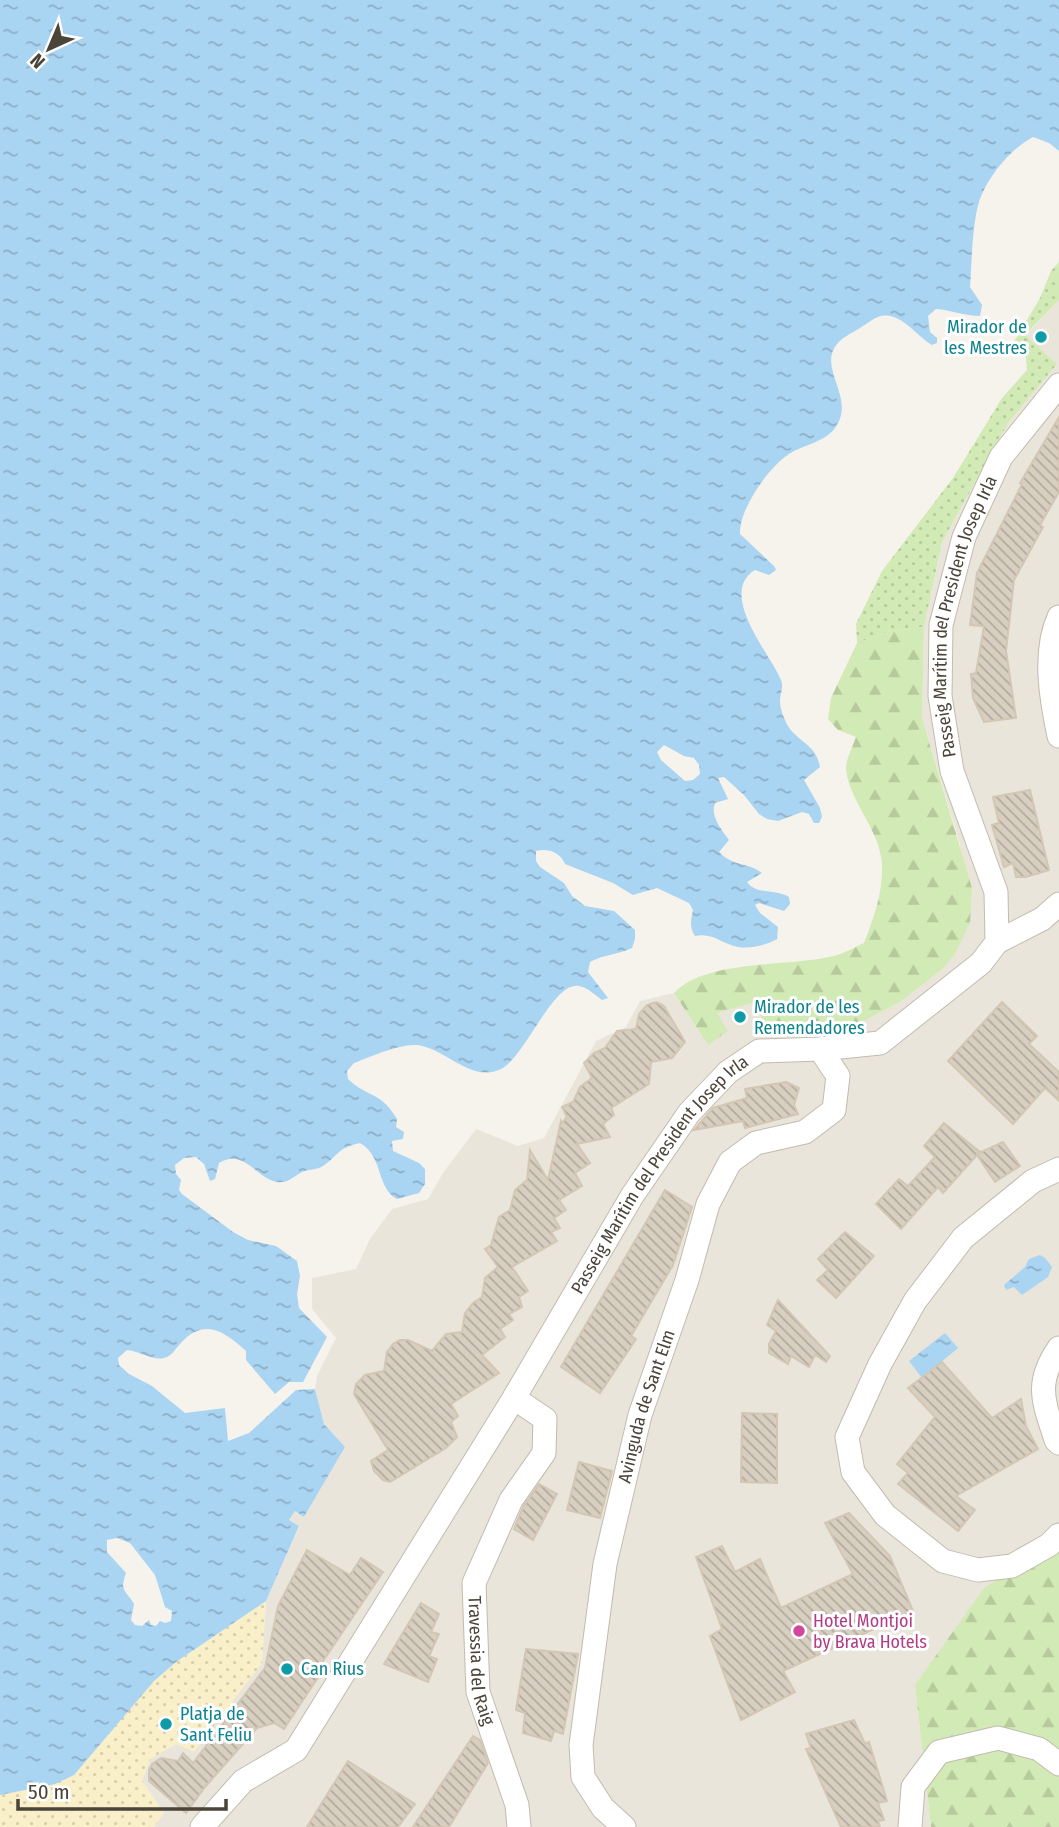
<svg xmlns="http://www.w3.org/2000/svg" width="1059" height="1827" font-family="'Fira Sans Condensed',sans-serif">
<defs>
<pattern id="grass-dots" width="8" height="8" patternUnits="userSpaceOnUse" patternTransform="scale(1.75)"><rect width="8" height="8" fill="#d2eab5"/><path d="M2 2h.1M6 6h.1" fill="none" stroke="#b6ca9c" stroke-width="1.8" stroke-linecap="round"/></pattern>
<pattern id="forest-firs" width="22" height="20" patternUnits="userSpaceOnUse" patternTransform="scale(1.75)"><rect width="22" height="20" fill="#d2eab5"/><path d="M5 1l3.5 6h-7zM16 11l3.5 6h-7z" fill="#b6ca9c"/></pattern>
<pattern id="sand-dots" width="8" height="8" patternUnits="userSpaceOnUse" patternTransform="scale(1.75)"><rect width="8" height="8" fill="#f9efc9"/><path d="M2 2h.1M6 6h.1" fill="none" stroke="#d7cead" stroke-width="1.8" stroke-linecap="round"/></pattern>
<pattern id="water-ripples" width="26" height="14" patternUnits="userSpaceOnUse" patternTransform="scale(1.75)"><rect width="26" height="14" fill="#a9d4f2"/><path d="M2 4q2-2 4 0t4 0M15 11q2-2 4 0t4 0" fill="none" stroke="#8caec5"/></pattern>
<pattern id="building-back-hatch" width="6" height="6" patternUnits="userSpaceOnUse" patternTransform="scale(1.75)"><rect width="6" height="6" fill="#d8cfc1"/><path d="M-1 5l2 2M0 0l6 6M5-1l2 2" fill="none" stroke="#b1aa9e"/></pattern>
</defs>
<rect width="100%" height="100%" fill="#f6f3ec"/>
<polygon fill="#eae5da" points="1059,300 1059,1576 915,1685 931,1827 154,1827 164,1813 142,1781 150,1759 176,1744 262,1664 266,1601 299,1527 289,1520 295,1511 304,1517 345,1447 324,1424 315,1389 317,1376 336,1338 312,1309 312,1278 356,1269 370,1239 392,1209 428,1199 443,1173 476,1129 518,1146 544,1138 596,1041 626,1027 640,1001 674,993 708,1045 716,1013 752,1002 858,1024 900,1002 945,967 955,954 960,844 922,718 924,627 942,542 1008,423 1057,364 1025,336"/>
<polygon fill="url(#grass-dots)" points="1059,262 1059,300 1025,335 1057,364 1008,423 942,542 924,627 890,631 857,643 856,624 882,571 953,478 1002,398 1027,370 1026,358 1014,342 1040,298 1051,271"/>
<g fill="url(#forest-firs)">
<path d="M924,627l-2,91 50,170 -2,35 -15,31 -10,13 -45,35 -42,22 -39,7 -52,-6 -15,-22 -35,10 11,18 -20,14 -34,-52c32,-34 116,-26 160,-37 11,-3 21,-9 30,-13 10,-26 19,-50 18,-79 -2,-35 -34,-64 -36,-96 0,-9 7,-22 10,-31l-18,-7 -10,-11 3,-21 26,-55 33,-12z"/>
<polygon points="1059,1541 1059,1827 931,1827 915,1685 984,1588"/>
</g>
<polygon fill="url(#sand-dots)" points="266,1601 262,1663 194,1752 176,1744 150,1759 142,1781 164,1813 154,1827 0,1827 0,1795 55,1784 154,1681 176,1662"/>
<g fill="url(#water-ripples)" fill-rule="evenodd">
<path d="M0,0h1059v151l-10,-8 -16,-6c-21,11 -41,35 -51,57 -10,21 -10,69 -12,93l12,18 -2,11c-15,0 -29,-6 -44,-7l-8,7 2,16 7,6v5l-5,2c-16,-9 -33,-36 -54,-28 -8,3 -15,10 -23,14 -55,27 6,62 -20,97 -10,14 -32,17 -46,26 -21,14 -50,55 -49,80l34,32 2,4 -7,5 -14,-5c-38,23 15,84 26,110 3,8 -1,13 -1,21 0,8 4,18 8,25 11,17 28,18 32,41l-16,13 16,28 2,9 -3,6h-5l-5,-9 -7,-2 -24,9 -11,-2 -8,-5 -15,-19 -20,-18 -6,1 10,21 -13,4c-5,13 6,26 14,37l-10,12c16,16 27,9 43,21l-15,9c9,13 29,7 42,15l1,7 -6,7 -25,-8 -4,2 5,8 18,14 -1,12c-11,6 -26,10 -39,8 -16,-3 -25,-15 -43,-11 -6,-9 -4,-16 -2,-26l-4,-7 -32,-15 -24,7 -20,-12 -48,-19c-5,-12 -17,-16 -29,-13v10l4,6 24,16 8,13 13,10 29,5 21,19v9l-3,9c-15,7 -28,6 -42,14l-2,10 20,26 -6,2c-7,-5 -15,-13 -23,-14 -26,-5 -53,70 -78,83 -30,15 -56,-22 -85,-24 -17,-1 -46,12 -62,18l-7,8 1,8c18,18 33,12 49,40l-1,8 8,5 -1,7 -11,2 1,10 26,12 6,6v15l-6,9 -22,6c-21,-11 -13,-42 -37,-56 -23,5 -21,12 -37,23 -6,4 -14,3 -21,6 -6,3 -12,9 -19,10 -25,3 -36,-36 -64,-19l-4,16 -5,2 -6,-17 -8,-7 -12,1 -9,7 1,9 5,6 -2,10 3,4 51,38 15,8 28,6 21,15 3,15 -3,18 2,14 28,29 -24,45h-14l-14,12 -29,-34v-9c-22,-20 -42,-34 -66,-7 -5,5 -8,12 -16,14 -11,3 -25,-7 -37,-8l-9,8 1,7 10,9 23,12 33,27 40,-5 3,33 21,-8 47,-43 19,-1 9,35 21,23 -41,70 -9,-6 -6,9 10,6 -33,75 -90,61 -22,19 -80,94 -19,9 -55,11zM664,745l20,11 10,2 5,7 1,9 -7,6 -8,1 -24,-21 -4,-8zM117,1538l13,5 25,32 10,32 7,4 -1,10 -6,2 -5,-2 -4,5 -5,-1 -2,-5 -7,6 -7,-1 -4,-5 3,-16c-8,-14 -15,-12 -8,-31l-19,-21v-12z"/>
<polygon points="1040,1255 1045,1258 1052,1267 1048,1277 1022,1295 1014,1287 1006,1290 1004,1285 1025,1267 1029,1259"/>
<polygon points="945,1333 958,1348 922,1378 909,1361"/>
</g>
<g fill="url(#building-back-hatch)" stroke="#d3c7b4" stroke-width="2">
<polygon points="1059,417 1059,492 1040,525 1043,527 1014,580 1006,651 1016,718 984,722 973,698 971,674 976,673 984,626 970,625 977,573 1022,484 1020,483"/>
<polygon points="1030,790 1049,870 1026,877 1016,877 1013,863 1004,867 992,825 999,823 993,797"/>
<polygon points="656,1002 664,1006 685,1042 672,1058 651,1062 649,1084 611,1108 614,1115 603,1124 610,1137 577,1144 590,1163 575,1173 582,1186 559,1200 566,1210 554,1218 560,1228 551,1232 557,1241 512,1267 528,1291 519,1297 522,1307 509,1314 513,1320 500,1329 505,1337 482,1355 499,1373 451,1404 458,1416 451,1422 457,1437 446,1448 390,1482 383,1480 374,1471 371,1461 388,1450 354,1394 356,1384 365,1375 384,1371 387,1352 393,1344 400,1340 408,1340 432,1351 446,1334 462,1332 465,1313 473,1303 482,1297 485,1278 498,1267 485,1249 491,1245 499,1217 510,1210 515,1190 527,1180 530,1150 548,1180 561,1121 562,1123 567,1117 562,1107 573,1102 580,1087 592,1078 584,1063 594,1053 605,1048 617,1031 636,1029 639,1014 647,1005"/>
<polygon points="1002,1002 1037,1036 1029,1044 1059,1072 1059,1101 1045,1088 1013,1124 948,1061"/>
<polygon points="786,1082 799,1088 794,1105 798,1114 745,1128 743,1121 694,1130 713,1108 747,1098 745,1089"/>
<polygon points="944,1123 980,1152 977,1154 1003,1142 1020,1166 995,1182 977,1155 943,1193 938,1187 901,1229 876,1204 899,1179 908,1186 935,1157 924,1146"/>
<polygon points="665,1190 692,1207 673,1265 631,1336 636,1339 600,1393 561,1367"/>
<polygon points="845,1232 874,1256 836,1298 817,1280 828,1270 818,1259"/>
<polygon points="778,1300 830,1356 826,1362 815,1355 809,1367 791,1356 788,1364 769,1353 769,1344 776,1331 767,1325"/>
<polygon points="942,1362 992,1418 1021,1399 1026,1426 1038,1449 956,1496 975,1510 958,1531 898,1484 908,1473 897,1464 935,1417 908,1388"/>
<polygon points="742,1413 777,1414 777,1483 741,1482"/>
<polygon points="579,1462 612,1471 600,1518 567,1510"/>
<polygon points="539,1484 557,1494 533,1540 514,1529 523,1507"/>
<polygon points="849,1513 890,1556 913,1611 783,1671 795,1692 741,1720 710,1636 722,1629 696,1557 722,1546 735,1572 760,1559 781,1608 853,1574 825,1523"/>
<polygon points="307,1550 350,1575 361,1558 383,1572 315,1673 319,1676 284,1729 274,1723 257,1728 205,1787 186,1813 149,1781 149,1770 152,1764 161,1758 178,1761 183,1753 193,1763 265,1668 278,1606"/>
<polygon points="421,1603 439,1614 431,1632 439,1634 429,1656 437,1659 428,1682 384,1664"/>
<polygon points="526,1649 578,1654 563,1734 554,1731 551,1741 523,1733 525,1713 516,1710"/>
<polygon points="854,1720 865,1744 869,1742 887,1801 878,1803 884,1820 878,1821 880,1827 841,1827 806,1749 811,1748 806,1734"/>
<polygon points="473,1736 480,1740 488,1763 449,1827 413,1827"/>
<polygon points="348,1761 415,1804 398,1827 307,1827"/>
</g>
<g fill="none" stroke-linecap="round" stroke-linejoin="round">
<g stroke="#c2bbae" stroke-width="25">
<g id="minor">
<path d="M1059,617c-16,35 -8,82 0,119"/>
<polyline points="997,942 1042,919 1059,904"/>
<polyline points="1059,1169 1033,1181 963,1238 915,1301 880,1364 847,1437 853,1472 885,1515 943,1561 978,1570 1012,1566 1049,1545 1059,1535"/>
<path d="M1059,1348c-25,36 -15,54 -3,92l3,3"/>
<path id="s1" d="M514,1398l31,21 -1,34 -33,47 -37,83 4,109 39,113 2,22"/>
<path id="s2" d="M202,1827l41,-46 53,-31 218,-352 118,-202 57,-83 39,-41 31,-21 61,-2 60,-6 101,-80 16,-21 -1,-50 -44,-121 -12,-75 1,-71 23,-88 37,-80 58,-72"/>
<path id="s3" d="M624,1827l-21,-19 -20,-31 -2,-32 24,-181 35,-149 47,-135 21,-76 22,-42 26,-19 49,-11 29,-22 4,-34 -18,-27"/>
<polyline points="910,1827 913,1787 939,1752 998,1738 1039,1749 1059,1764"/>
</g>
</g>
<use href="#minor" stroke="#fff" stroke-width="23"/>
</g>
<g fill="#0f9aa8" stroke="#fff" stroke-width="2.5">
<circle cx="1041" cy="337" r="7"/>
<circle cx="740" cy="1017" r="7"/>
<circle cx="287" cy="1669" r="7"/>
<circle cx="166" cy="1724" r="7"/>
</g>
<circle fill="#d1479c" stroke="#fff" stroke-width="2.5" cx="799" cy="1631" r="7"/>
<g text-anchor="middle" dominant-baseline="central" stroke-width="6" stroke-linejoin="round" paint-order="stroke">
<g font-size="18" fill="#0d838f" stroke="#fff" text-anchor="start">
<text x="1027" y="327" text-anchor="end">Mirador de<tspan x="1027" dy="21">les Mestres</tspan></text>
<text x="754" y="1007">Mirador de les<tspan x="754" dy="21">Remendadores</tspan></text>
<text x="301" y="1669">Can Rius</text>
<text x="180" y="1714">Platja de<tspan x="180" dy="21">Sant Feliu</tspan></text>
</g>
<g font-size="18" fill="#4b4439" stroke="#fff">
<text stroke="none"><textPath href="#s2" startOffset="1580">Passeig Marítim del President Josep Irla</textPath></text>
<text stroke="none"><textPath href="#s2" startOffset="805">Passeig Marítim del President Josep Irla</textPath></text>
<text stroke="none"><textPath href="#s3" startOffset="443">Avinguda de Sant Elm</textPath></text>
<text stroke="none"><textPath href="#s1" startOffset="298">Travessia del Raig</textPath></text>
</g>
<g font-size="18" fill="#b23c85" stroke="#fff" text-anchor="start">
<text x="813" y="1621">Hotel Montjoi<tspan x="813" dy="21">by Brava Hotels</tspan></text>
</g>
</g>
<g transform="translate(49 49) rotate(224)" stroke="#ffffff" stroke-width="5" paint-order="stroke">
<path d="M0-5L12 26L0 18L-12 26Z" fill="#4b4439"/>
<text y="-10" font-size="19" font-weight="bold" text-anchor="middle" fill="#4b4439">N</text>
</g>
<path d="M18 1799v10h208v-10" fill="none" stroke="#4b4439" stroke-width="3.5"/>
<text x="28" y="1799" font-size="21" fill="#4b4439" stroke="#ffffff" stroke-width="5" paint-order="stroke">50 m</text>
</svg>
